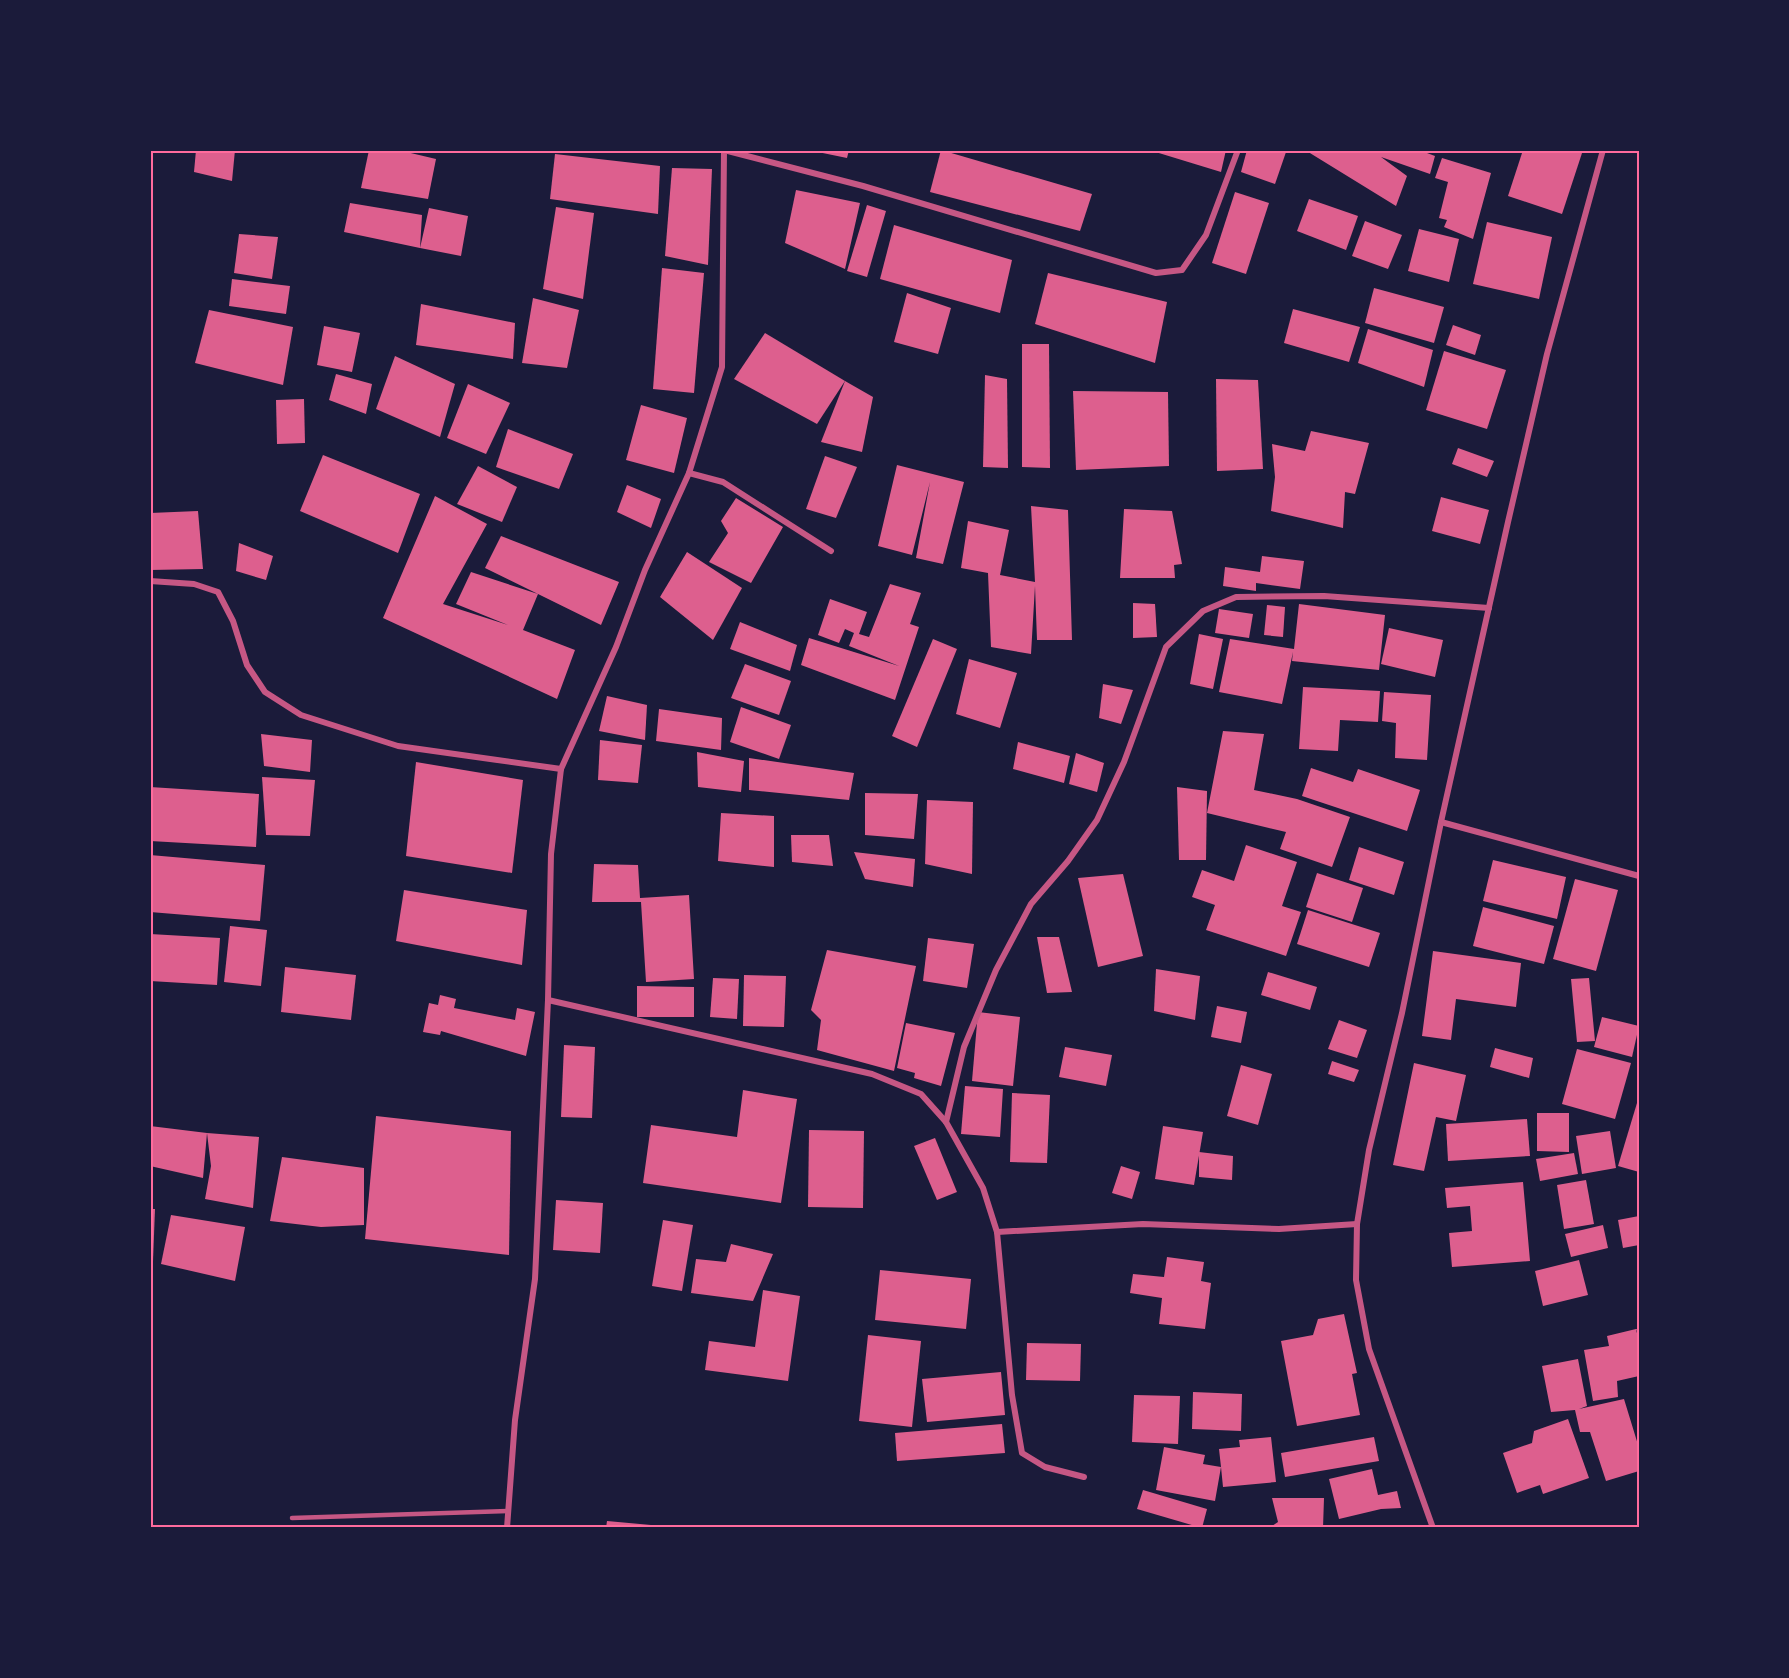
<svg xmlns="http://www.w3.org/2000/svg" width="1789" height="1678" font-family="Signika,sans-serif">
<rect width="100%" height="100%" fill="#1b1b3a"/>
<g fill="#dd5f8e">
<polygon points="196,150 235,150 232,181 194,172"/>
<polygon points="369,150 398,150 436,159 428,199 361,188"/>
<polygon points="808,150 849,150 847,158"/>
<polygon points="941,150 1092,194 1080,231 930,192"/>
<polygon points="1149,150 1226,150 1221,172"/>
<polygon points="1247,150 1286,152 1275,184 1241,172"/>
<polygon points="1305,150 1419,150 1435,156 1430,174 1381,157 1407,176 1396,206"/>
<polygon points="1523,150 1583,150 1562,214 1508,196"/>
<polygon points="555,154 660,166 658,214 550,199"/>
<polygon points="1442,158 1491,173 1473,239 1444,227 1447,220 1439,218 1448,182 1435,178"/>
<polygon points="672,168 712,169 708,265 665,256"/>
<polygon points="796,190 860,203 845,269 785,243"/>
<polygon points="1235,192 1269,203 1246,274 1212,263"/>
<polygon points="1309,199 1358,216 1346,250 1297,231"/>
<polygon points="350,203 422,215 420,248 429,208 468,216 461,256 420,248 344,232"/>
<polygon points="867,205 886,211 867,277 847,271"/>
<polygon points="556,207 594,213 583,299 543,289"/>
<polygon points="1365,221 1402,235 1388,269 1352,256"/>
<polygon points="1487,222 1552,237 1539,299 1473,284"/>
<polygon points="894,225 1012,260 1000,313 880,279"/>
<polygon points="1419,229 1459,239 1449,282 1408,271"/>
<polygon points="239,234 278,237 272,279 234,273"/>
<polygon points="662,268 704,273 694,393 653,389"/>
<polygon points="1048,273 1167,302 1155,363 1035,324"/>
<polygon points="232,279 290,286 286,314 229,306"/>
<polygon points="1374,288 1444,307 1434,343 1365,323"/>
<polygon points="907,293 951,308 938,354 894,342"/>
<polygon points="533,298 579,310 567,368 522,363"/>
<polygon points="421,304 515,323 513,359 416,345"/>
<polygon points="1293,309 1360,327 1349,362 1284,343"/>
<polygon points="209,310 293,327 283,385 195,363"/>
<polygon points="1453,325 1481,335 1475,355 1446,345"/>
<polygon points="324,326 360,333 352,372 317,365"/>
<polygon points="1368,329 1433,350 1424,387 1358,363"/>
<polygon points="765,333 845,381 817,424 734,379"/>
<polygon points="1022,344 1049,344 1050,468 1022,467"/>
<polygon points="1444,351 1506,370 1487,429 1426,410"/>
<polygon points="395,356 455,384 440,437 376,409"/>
<polygon points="336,374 372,384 366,414 329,400"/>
<polygon points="985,375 1007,379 1008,468 983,467"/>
<polygon points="1216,379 1258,380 1263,469 1217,471"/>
<polygon points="845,381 873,397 862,452 821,442"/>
<polygon points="468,384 510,403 486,454 447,438"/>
<polygon points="1073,391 1168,392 1169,466 1076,470"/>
<polygon points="304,399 305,443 277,444 276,400"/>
<polygon points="641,405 687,418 674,473 626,460"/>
<polygon points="508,429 573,454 559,489 496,467"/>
<polygon points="1311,431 1369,443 1355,494 1345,492 1343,528 1271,511 1275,477 1272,444 1305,451"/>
<polygon points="1458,448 1494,461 1487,477 1452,464"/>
<polygon points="323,455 420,494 398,553 300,511"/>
<polygon points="825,456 857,467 836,518 806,509"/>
<polygon points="897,465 964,482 943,564 916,558 930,482 912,555 878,546"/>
<polygon points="478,466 517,487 502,522 457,504"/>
<polygon points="627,485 661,499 651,528 617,512"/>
<polygon points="435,496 487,524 443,604 508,625 456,604 471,572 538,594 485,568 501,536 619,582 601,625 538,594 523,630 575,650 557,699 383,618"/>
<polygon points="1441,497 1489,510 1480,544 1432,531"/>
<polygon points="736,498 783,527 751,583 709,562 728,533 721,521"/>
<polygon points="1031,506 1068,510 1072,640 1037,640 1035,586 1031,654 991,647 988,573 961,568 968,521 1009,530 1000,575 1035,582"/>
<polygon points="1124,509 1172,511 1182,564 1174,565 1175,578 1120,578"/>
<polygon points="198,511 203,569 150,570 150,513"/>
<polygon points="239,543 273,556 266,580 236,571"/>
<polygon points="687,552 742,588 713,640 660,597"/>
<polygon points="1262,556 1304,561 1300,589 1256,583 1256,591 1223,586 1225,567 1260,572"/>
<polygon points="890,584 921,593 910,624 919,627 895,700 801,665 809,638 899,666 849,646 854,633 845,629 839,643 818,635 830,599 867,612 859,634 869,637"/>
<polygon points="1133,603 1155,604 1157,637 1133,638"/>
<polygon points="1299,604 1385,615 1379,670 1292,661 1293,652 1282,704 1219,692 1230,639 1294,649"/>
<polygon points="1267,605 1285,607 1283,637 1264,635"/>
<polygon points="1219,609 1253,614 1249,638 1215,633"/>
<polygon points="740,622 797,645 790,671 730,649"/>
<polygon points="1389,628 1443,640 1435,677 1381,664"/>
<polygon points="1199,634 1223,639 1213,689 1190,684"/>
<polygon points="933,639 957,649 917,747 892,736"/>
<polygon points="969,659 1017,673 1000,728 956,714"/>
<polygon points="745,664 791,681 779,715 731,698"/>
<polygon points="1103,684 1133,690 1121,724 1099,718"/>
<polygon points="1303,687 1380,691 1378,722 1340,720 1338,751 1299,749"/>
<polygon points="1384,692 1431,695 1427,760 1395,758 1396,723 1382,721"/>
<polygon points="607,696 647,705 645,740 599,731"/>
<polygon points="741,707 791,725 779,759 730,742"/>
<polygon points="659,709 722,718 721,750 656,741"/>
<polygon points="1223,731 1264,734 1254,790 1297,799 1350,817 1332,867 1280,849 1286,832 1207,813"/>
<polygon points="261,734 312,740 310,772 264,766"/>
<polygon points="600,740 642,745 638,783 598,780"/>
<polygon points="1018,742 1070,756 1064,783 1013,769"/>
<polygon points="697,752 744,761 741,792 698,787"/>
<polygon points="1076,753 1104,763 1097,792 1069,784"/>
<polygon points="749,758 854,773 849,800 749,790"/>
<polygon points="416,762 523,780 512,873 406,856"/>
<polygon points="1311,768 1353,782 1358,769 1420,790 1407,831 1302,796"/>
<polygon points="262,777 315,780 310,836 266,835"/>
<polygon points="150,787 259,794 256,847 150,841"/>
<polygon points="1177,787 1207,791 1206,860 1179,860"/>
<polygon points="865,793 918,794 914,839 865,835"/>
<polygon points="927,800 973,802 972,874 925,864"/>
<polygon points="721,813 774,816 774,867 718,861"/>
<polygon points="791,835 829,835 833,866 792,862"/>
<polygon points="1246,845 1297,862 1282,906 1301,912 1286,956 1206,930 1215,905 1192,897 1202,870 1234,881"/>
<polygon points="1359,847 1404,862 1394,895 1349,880"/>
<polygon points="854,852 915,859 913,887 865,879"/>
<polygon points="150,855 265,865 260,921 150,912"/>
<polygon points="1493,860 1566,877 1557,919 1483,901"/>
<polygon points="594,864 638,865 640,898 689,895 694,979 646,982 641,902 592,902"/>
<polygon points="1317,873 1363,888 1352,922 1306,907"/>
<polygon points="1123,874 1143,956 1098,967 1078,878"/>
<polygon points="1575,879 1618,890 1596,971 1553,959"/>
<polygon points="404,890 527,910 522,965 396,941"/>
<polygon points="1483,907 1554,926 1544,964 1473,946"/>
<polygon points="1308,910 1380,933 1369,967 1297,944"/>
<polygon points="230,926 267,930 261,986 224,982"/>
<polygon points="150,934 220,938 217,985 150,981"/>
<polygon points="1037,937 1059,937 1072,992 1047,993"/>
<polygon points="928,938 974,944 967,988 923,981"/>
<polygon points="827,950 916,966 894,1071 817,1050 821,1020 811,1010"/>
<polygon points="1433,951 1521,963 1516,1007 1456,999 1451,1040 1422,1036"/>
<polygon points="285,967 356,975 351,1020 281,1012"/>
<polygon points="1156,969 1200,976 1195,1020 1154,1011"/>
<polygon points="1268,972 1317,987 1310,1010 1261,995"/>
<polygon points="744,975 786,976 784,1027 743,1026"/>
<polygon points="713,978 739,979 737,1019 710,1017"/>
<polygon points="1589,978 1595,1041 1577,1042 1571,979"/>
<polygon points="637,986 694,987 694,1017 637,1017"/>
<polygon points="440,995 456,999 454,1008 515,1020 517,1008 535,1012 526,1056 441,1031 440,1035 423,1032 429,1003 438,1005"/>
<polygon points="1217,1006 1247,1012 1241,1043 1211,1037"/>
<polygon points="978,1012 1020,1017 1013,1086 972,1081"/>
<polygon points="1602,1017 1639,1026 1632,1057 1594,1047"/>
<polygon points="1339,1020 1367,1030 1357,1058 1328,1049"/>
<polygon points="906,1023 955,1033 941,1086 914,1078 915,1073 897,1068"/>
<polygon points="564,1045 595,1047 592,1118 561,1117"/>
<polygon points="1065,1047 1112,1055 1106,1086 1059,1077"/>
<polygon points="1495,1048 1533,1058 1529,1078 1490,1067"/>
<polygon points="1577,1049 1631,1063 1615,1119 1562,1104"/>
<polygon points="1332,1061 1359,1070 1354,1082 1328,1074"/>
<polygon points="1414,1063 1466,1075 1456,1121 1436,1117 1424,1171 1393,1165"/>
<polygon points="1241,1065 1272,1074 1258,1125 1227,1116"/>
<polygon points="965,1086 1003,1089 1000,1137 961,1134"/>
<polygon points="743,1090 797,1099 781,1203 643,1183 651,1125 737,1137"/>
<polygon points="1012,1093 1050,1095 1047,1163 1010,1162"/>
<polygon points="1637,1103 1639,1103 1639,1172 1618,1166"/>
<polygon points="1537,1113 1569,1113 1569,1152 1537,1151"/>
<polygon points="376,1116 511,1131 509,1255 365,1239"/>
<polygon points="1527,1119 1530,1156 1448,1161 1446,1124"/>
<polygon points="150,1126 207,1133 203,1178 150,1166"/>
<polygon points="1163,1126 1203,1132 1194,1185 1155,1179"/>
<polygon points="809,1130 864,1131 863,1208 808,1207"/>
<polygon points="1610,1131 1616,1168 1582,1174 1576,1136"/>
<polygon points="207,1133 259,1137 253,1208 205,1199 211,1166"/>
<polygon points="935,1138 957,1192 937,1200 914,1146"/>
<polygon points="1199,1152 1233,1156 1232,1180 1199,1177"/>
<polygon points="1574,1153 1578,1174 1540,1181 1536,1159"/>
<polygon points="282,1157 364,1168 364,1225 321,1227 270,1221"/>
<polygon points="1121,1166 1140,1172 1132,1199 1112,1193"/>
<polygon points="1586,1180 1594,1224 1564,1229 1557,1185"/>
<polygon points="1523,1182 1530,1261 1452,1267 1449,1233 1472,1231 1470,1206 1447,1208 1445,1188"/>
<polygon points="556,1200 603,1203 600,1253 553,1250"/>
<polygon points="150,1209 155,1209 153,1261 150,1261"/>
<polygon points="171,1215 245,1227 235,1281 161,1264"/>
<polygon points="1639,1216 1639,1245 1623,1248 1618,1220"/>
<polygon points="663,1220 693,1225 682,1291 652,1286"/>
<polygon points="1603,1225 1608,1248 1571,1257 1565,1234"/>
<polygon points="731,1244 773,1254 753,1301 691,1293 696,1259 726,1262"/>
<polygon points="1167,1257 1204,1262 1201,1281 1211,1283 1205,1329 1159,1324 1162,1298 1130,1293 1133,1274 1164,1277"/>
<polygon points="1579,1260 1588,1295 1543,1306 1535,1271"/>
<polygon points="880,1270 971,1279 966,1329 875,1320"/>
<polygon points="763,1290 800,1296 788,1381 705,1370 709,1341 755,1347"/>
<polygon points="1344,1314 1357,1373 1352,1374 1360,1415 1297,1426 1281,1341 1313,1335 1318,1319"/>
<polygon points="1636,1329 1639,1342 1639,1376 1617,1381 1618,1397 1593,1401 1584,1350 1609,1346 1607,1336 1636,1329 1639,1329 1639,1335"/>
<polygon points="868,1335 921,1341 912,1427 859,1421"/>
<polygon points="1027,1343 1081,1344 1080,1381 1026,1380"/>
<polygon points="1578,1359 1587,1406 1579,1409 1624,1399 1639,1448 1639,1471 1606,1481 1590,1432 1580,1432 1575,1410 1551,1412 1542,1366"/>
<polygon points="1001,1372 1005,1415 927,1422 922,1379"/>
<polygon points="1193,1392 1242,1394 1241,1431 1192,1429"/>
<polygon points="1134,1395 1180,1396 1178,1444 1132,1442"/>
<polygon points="1568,1419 1589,1478 1543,1494 1540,1485 1517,1493 1503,1453 1532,1443 1534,1431"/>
<polygon points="1002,1424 1005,1453 897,1461 895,1433"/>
<polygon points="1271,1437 1276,1482 1223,1487 1221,1467 1215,1501 1156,1490 1164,1447 1205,1455 1203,1464 1221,1467 1219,1449 1240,1447 1239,1440"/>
<polygon points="1374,1437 1379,1461 1285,1477 1281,1453"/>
<polygon points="1372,1469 1378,1495 1397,1491 1401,1508 1381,1509 1339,1519 1329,1479"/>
<polygon points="1143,1490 1207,1509 1202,1528 1137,1509"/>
<polygon points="1272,1498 1324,1498 1323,1528 1269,1528 1278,1522"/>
<polygon points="607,1521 662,1526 662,1528 606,1528"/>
</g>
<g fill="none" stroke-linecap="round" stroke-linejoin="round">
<polyline stroke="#c65784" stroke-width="4.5" points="292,1518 508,1511"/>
<g stroke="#c65784" stroke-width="6">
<polyline points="724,150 863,186 1156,273 1182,270 1206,235 1238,150"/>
<polyline points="689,473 723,482 831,551"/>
<polyline points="150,581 194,584 218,592 233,621 247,665 265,692 301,715 398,746 561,769"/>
<polyline points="1441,822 1639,876"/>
<polyline points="548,1000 872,1074 921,1094 946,1122 983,1188 997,1232 1012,1395 1022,1453 1045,1467 1084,1477"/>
<polyline points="946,1122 964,1047 996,970 1031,904 1068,861 1097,820 1124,762 1166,647 1203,611 1236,597 1324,596 1489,608"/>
<polyline points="997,1232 1143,1224 1279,1229 1357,1224"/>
<polyline points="507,1528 515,1420 535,1279 548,1000 551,854 561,769 616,647 645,570 689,473 722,367 724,150"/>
<polyline points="1433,1528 1369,1349 1356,1280 1357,1224 1369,1150 1402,1013 1441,822 1508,522 1547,354 1603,150"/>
</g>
</g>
<rect width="1789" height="1678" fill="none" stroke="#1b1b3a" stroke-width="303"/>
<rect x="152" y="152" width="1486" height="1374" fill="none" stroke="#ff6b9d" stroke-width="2"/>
</svg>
